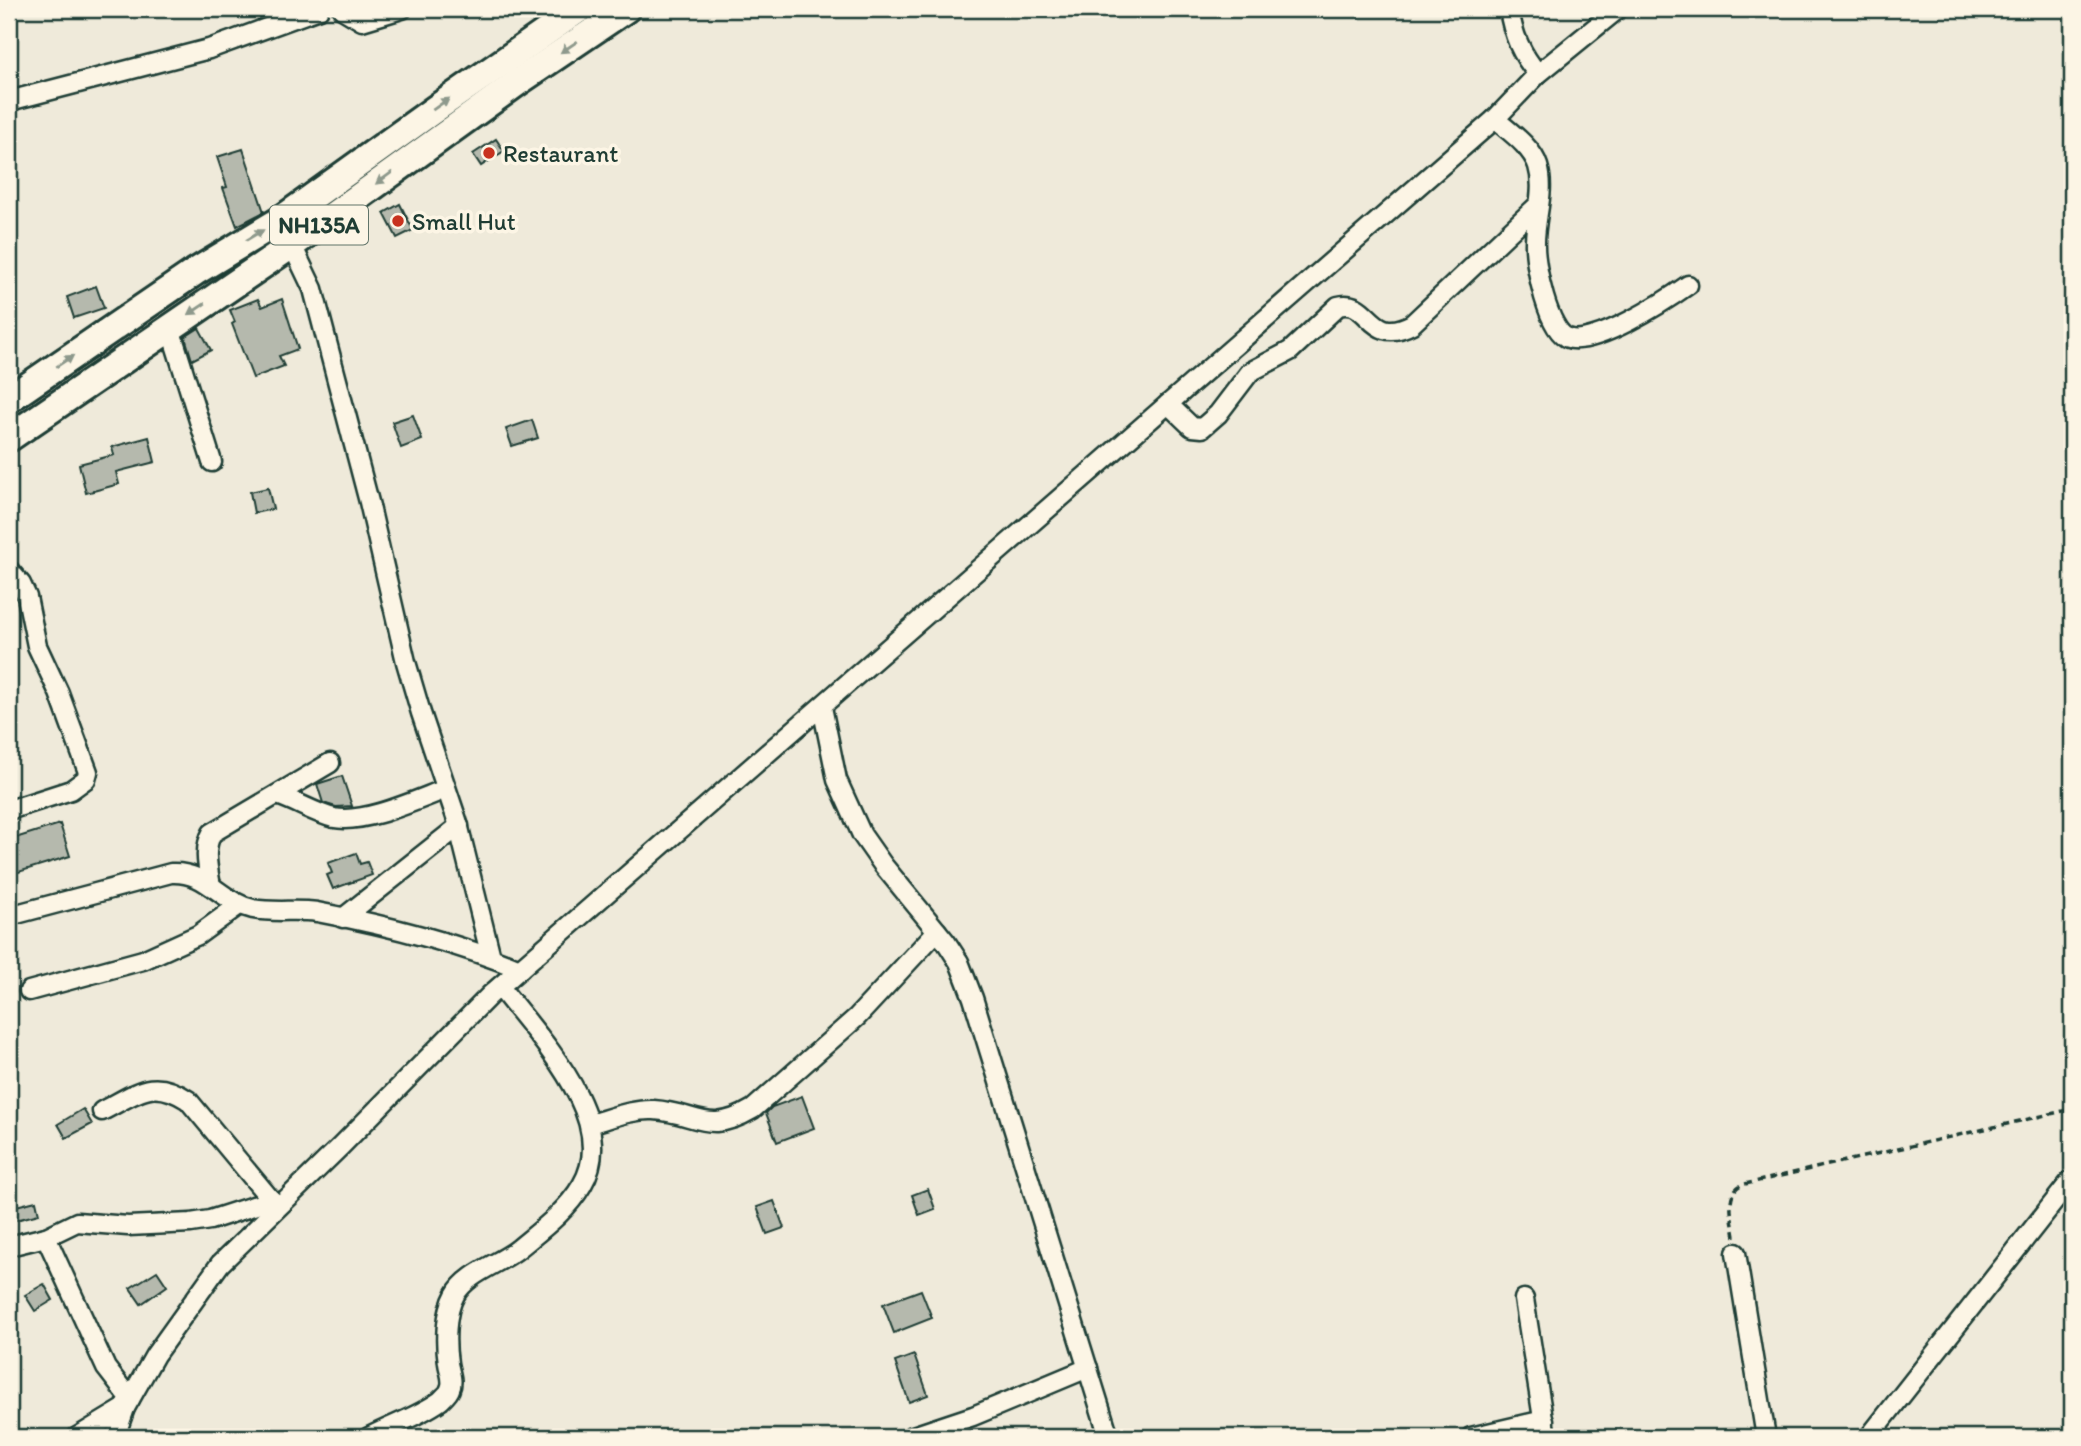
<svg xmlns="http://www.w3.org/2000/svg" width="2081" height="1446" font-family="Itim,sans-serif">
<rect width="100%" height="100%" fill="#efeada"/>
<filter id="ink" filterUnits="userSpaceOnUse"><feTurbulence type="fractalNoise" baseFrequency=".0143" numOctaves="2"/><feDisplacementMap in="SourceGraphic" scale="14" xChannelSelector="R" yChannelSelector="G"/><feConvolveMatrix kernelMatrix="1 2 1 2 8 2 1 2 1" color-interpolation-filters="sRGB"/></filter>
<g filter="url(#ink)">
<g fill="#b5b9ad" stroke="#1f3d34" stroke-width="2">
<polygon points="496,139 504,151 481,166 473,154"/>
<polygon points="243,149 264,212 237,226 223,188 227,187 217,157"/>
<polygon points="400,204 413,230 397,238 384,213"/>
<polygon points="96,286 104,308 74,318 67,297"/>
<polygon points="258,299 262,307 282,299 298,349 279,356 284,366 253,378 232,324 235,322 230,310"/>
<polygon points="199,328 211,350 192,360 185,337"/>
<polygon points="413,415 422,440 401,448 392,422"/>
<polygon points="532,420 538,438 512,446 506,429"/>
<polygon points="149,437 155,462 116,472 119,484 86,493 79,464 114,455 112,447"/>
<polygon points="268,488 273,509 254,513 250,492"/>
<polygon points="342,776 352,806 336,807 323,803 317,784"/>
<polygon points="60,824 70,856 9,875 9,840"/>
<polygon points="356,853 360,864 367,862 372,875 333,889 327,875 332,873 328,863"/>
<polygon points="802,1096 814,1128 777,1142 766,1113 772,1107"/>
<polygon points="83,1109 92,1124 66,1138 58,1124"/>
<polygon points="928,1189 935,1209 919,1215 912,1195"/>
<polygon points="36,1201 39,1214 16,1220 12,1207"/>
<polygon points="774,1201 784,1228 767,1234 757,1207"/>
<polygon points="157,1271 167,1286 141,1304 130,1288"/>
<polygon points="44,1284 53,1300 35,1311 25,1295"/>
<polygon points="921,1290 932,1318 894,1333 883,1304"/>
<polygon points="914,1355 928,1395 909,1402 895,1362"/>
</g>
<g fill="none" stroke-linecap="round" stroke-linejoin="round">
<g stroke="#1f3d34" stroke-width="23">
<g id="minor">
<polyline points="342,9 362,21 402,9"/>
<path d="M1509,9c4,26 12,45 29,65"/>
<polyline points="9,101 209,49 319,9"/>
<path d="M1495,119c15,13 37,28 43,47 8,26 -4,53 -3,80 0,20 13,85 33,92 25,10 99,-38 120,-53"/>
<polyline points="292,245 313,289 369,502 406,662 421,713 457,820 491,957"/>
<polyline points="170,328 212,462"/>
<path d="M1168,404l24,23 10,1 16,-14 32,-42 40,-21 48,-45c33,-9 30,41 74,18l126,-119"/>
<polyline points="9,570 21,584 27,597 37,646 59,693 88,772 86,779 71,790 9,810"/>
<polyline points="822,707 837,780 862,835 883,865 946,942 959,962 973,998 1109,1437"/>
<path d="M277,795c19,6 37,18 57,23 31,6 82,-18 112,-29"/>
<path d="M211,886c-3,-18 -8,-37 1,-53l118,-70"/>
<path d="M9,916l162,-43c36,-2 48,28 82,36 21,4 43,0 64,3 69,13 138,30 203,57"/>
<polyline points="343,918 459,826"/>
<polyline points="29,991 143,960 198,935 239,905"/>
<path d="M102,1111c34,-17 50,-35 86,-11l89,107"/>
<path d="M590,1124c21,-6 43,-15 64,-14 44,3 53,26 99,-1l104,-92 80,-86"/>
<polyline points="46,1237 106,1368 130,1399"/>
<polyline points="9,1246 46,1237 77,1222 128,1226 191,1223 210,1220 272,1200"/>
<polyline points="1736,1253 1766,1437"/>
<polyline points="1524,1299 1546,1437"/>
<polyline points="77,1437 125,1408"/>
<polyline points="115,1437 125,1408 155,1355 220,1264 340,1147 490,995 1495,119 1538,74 1618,9"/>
<path d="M369,1437c23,-12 50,-21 71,-36 3,-3 9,-8 10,-12 4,-8 -1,-18 -2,-26 -3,-20 -3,-50 7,-68 12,-22 44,-31 63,-46 23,-19 49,-38 64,-64 39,-65 -45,-149 -82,-198"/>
<polyline points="910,1437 973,1416 1088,1368"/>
<polyline points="1471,1437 1544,1420"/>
<polyline points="1869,1437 2072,1179"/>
</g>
</g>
<g stroke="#1f3d34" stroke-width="32">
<g id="highway">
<polyline points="9,399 195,272 279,221 435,109 579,9"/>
<polyline points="9,438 292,245 518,82 626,9"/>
</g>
</g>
<path stroke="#1f3d34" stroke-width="3.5" stroke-dasharray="7 5" stroke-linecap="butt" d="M1735,1237c-2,-16 -11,-43 6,-52l331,-76"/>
<use href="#minor" stroke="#fcf5e5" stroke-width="18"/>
<use href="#highway" stroke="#fcf5e5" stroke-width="26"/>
</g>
<defs><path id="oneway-solid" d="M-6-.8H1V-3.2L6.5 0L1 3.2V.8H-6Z" transform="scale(1.75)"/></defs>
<g fill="#8e998c">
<use href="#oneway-solid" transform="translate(569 47) rotate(146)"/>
<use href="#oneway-solid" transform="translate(441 104) rotate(-35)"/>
<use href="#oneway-solid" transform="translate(384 178) rotate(144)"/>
<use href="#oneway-solid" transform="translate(255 235) rotate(-31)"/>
<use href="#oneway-solid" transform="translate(197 309) rotate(146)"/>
<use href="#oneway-solid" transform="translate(65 361) rotate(-34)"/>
</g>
</g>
<g fill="#c8321e" stroke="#fcf5e5" stroke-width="2.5">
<circle cx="489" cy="153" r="7"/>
<circle cx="398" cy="221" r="7"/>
</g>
<g text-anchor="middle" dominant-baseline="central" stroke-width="7" stroke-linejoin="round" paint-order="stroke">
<rect fill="#fcf5e5" stroke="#617469" stroke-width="2" x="270" y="205.5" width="98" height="39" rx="5"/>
<g font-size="23" font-weight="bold" fill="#1f3d34">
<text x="319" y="225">NH135A</text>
</g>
<g font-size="24" fill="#1f3d34" stroke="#fcf5e5" text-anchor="start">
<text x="503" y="153">Restaurant</text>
<text x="412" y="221">Small Hut</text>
</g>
</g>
<rect width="2081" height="1446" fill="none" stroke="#fcf5e5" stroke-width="35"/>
<rect x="18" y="18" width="2046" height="1411" fill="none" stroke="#1f3d34" stroke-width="2.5" filter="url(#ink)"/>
</svg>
